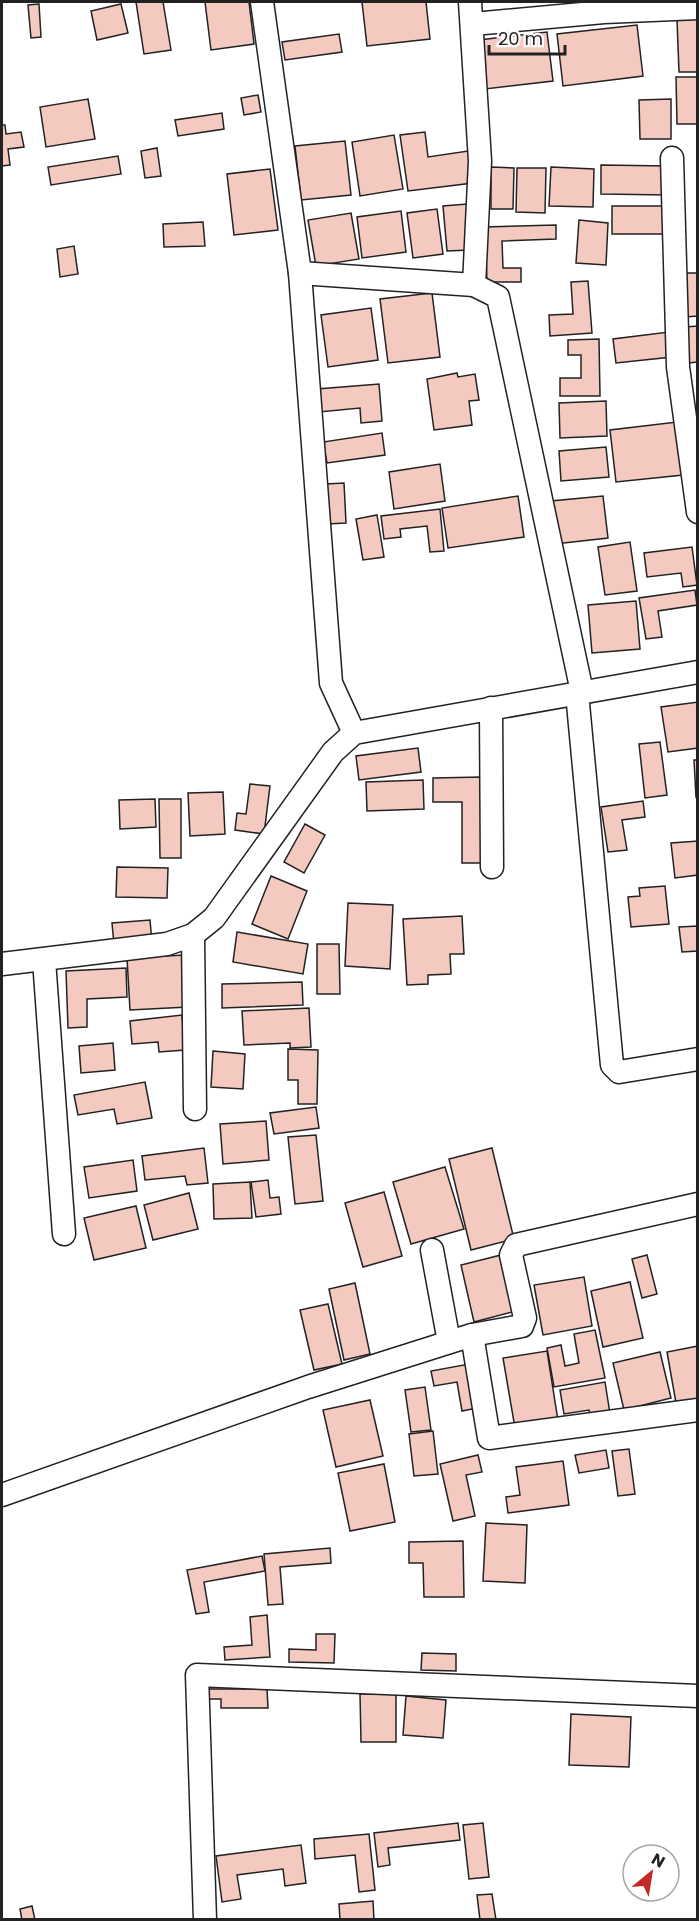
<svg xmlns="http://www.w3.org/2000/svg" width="699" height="1921" font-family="Poppins,sans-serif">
<rect width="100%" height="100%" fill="#fff"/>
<g fill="#f3c9c0" stroke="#222" stroke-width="1.5">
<polygon points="136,2 163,2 171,50 144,54"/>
<polygon points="205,2 249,2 254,44 211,50"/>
<polygon points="362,2 426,2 430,39 367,46"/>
<polygon points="39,4 41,37 31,38 28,5"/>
<polygon points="121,4 128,33 97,40 91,11"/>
<polygon points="698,19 698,72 679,72 677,20"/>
<polygon points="637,25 643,76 563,86 557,34"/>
<polygon points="547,32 553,81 485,89 479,40"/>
<polygon points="339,34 342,52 285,60 282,42"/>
<polygon points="676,77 698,77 698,124 677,124"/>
<polygon points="258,95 261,112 244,115 241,98"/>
<polygon points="88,99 95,139 46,147 40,107"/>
<polygon points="671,99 671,139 640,139 639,100"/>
<polygon points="222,113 224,129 178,136 175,120"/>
<polygon points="2,125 5,125 6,134 21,132 24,147 8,149 10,165 2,166"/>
<polygon points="425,132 428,157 468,151 473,183 408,191 400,135"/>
<polygon points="394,135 403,189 360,196 352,142"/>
<polygon points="345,141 351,195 301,200 295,146"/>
<polygon points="157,148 161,176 145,178 141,151"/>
<polygon points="118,156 121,174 51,185 48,167"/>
<polygon points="601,165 668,166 668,195 601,194"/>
<polygon points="491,167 514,168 513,209 491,209"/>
<polygon points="551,167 594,169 593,207 549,206"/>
<polygon points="517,168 546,168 545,213 516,212"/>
<polygon points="270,169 278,230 234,235 227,174"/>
<polygon points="467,204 470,250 447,251 443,206"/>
<rect x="612" y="206" width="53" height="28"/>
<polygon points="437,209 443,254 413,258 407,213"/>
<polygon points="401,211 406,252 362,258 357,217"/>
<polygon points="351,213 359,259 316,266 308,220"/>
<polygon points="579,220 608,223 606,265 576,263"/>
<polygon points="203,222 205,246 164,247 163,224"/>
<polygon points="556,225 556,239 502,241 503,268 521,268 521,282 487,282 485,227"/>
<polygon points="74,246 78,274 60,277 57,249"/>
<polygon points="683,273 698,273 698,316 685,317"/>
<polygon points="588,281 592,333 550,336 549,315 573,314 571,282"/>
<polygon points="432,293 440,357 388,363 380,299"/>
<polygon points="371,308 378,360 328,367 321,315"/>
<polygon points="698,326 698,362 688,363 685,327"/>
<polygon points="669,332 672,357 616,363 613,339"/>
<polygon points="599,339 600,396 560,396 560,378 581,378 581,355 568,355 568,340"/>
<polygon points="457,373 458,377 475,374 479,400 469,401 472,425 434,430 427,379"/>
<polygon points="379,384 382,421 361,423 360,408 319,412 317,389"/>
<polygon points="606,401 607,436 560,438 559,403"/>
<polygon points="677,422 683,475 616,482 610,430"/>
<polygon points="382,433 385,455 327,463 323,442"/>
<polygon points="606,447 609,477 561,481 559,451"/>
<polygon points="440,464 445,501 394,509 389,472"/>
<polygon points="344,483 346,523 327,524 326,484"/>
<polygon points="518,496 524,537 448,548 442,508"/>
<polygon points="603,496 608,538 555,544 551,501"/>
<polygon points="440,509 444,551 430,552 427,526 400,529 401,537 384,539 381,516"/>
<polygon points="377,515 384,557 363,560 356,519"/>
<polygon points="630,542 637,591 605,595 598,547"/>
<polygon points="692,547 697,585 683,587 681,573 647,577 644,553"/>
<polygon points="695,590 697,605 658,611 662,637 646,639 639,598"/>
<polygon points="636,601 640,649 592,653 588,605"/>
<polygon points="698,702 698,748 668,752 661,707"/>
<polygon points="660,742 667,795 645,798 639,744"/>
<polygon points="418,748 421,772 359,780 356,756"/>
<polygon points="694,760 698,760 698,796 696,797"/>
<polygon points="482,777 482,863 462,863 462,802 433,802 433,778"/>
<polygon points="423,780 424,809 367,811 366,782"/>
<polygon points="250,784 270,786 264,834 235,830 237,813 246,814"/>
<polygon points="223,792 225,834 190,836 188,793"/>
<polygon points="155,799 156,827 120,829 119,800"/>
<polygon points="159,799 181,799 181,858 160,858"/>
<polygon points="643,801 645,817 622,820 627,850 608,852 601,807"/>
<polygon points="305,824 325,835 304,873 284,862"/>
<polygon points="698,841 698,875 675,878 671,843"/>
<polygon points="117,867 168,868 167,898 116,897"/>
<polygon points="271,876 307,891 288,939 252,924"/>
<polygon points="665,886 669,924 631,927 628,897 640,896 639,888"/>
<polygon points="348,903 393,905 390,969 345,966"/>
<polygon points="462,916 464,954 450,954 451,974 428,975 428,984 407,985 403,919"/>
<polygon points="150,920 152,942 114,945 112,923"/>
<polygon points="698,926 698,951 682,952 679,927"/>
<polygon points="237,932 308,944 303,974 233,962"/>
<polygon points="317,944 339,944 340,994 317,994"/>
<polygon points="185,955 188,1007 130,1010 127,958"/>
<polygon points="126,968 127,997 87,999 87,1027 68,1028 66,971"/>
<polygon points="302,982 303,1005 222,1008 222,984"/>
<polygon points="309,1008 311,1047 290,1048 290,1043 244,1045 242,1011"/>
<polygon points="182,1015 185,1050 159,1052 158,1042 132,1044 130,1021"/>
<polygon points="113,1043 115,1070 81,1073 79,1046"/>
<polygon points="288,1049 318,1050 317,1104 298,1104 298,1080 288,1080"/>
<polygon points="213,1051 245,1054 243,1089 211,1087"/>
<polygon points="145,1082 152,1118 117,1124 114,1109 78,1115 74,1095"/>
<polygon points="316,1107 319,1128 274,1134 270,1113"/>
<polygon points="266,1121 269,1160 223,1164 220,1124"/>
<polygon points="316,1135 323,1201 295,1204 288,1137"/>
<polygon points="204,1148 208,1183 187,1185 185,1176 145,1180 142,1156"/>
<polygon points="492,1148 514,1239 471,1250 449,1159"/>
<polygon points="133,1160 137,1191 89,1198 84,1167"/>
<polygon points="445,1167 464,1229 411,1244 393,1182"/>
<polygon points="268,1180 270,1198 279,1197 281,1214 256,1217 251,1182"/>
<polygon points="250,1182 252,1218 214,1219 213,1184"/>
<polygon points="384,1192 402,1256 363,1267 345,1203"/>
<polygon points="189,1193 198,1229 153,1240 144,1205"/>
<polygon points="136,1206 146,1248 94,1260 84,1218"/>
<polygon points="501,1255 516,1311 474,1322 461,1265"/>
<polygon points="647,1255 657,1294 642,1298 632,1259"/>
<polygon points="584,1277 592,1326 543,1335 534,1285"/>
<polygon points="630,1282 643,1338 603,1347 591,1291"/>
<polygon points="355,1283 370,1354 344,1360 329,1289"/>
<polygon points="328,1304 342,1364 314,1370 300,1310"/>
<polygon points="595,1330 605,1378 554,1387 547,1348 561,1345 565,1366 579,1363 574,1334"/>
<polygon points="698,1346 698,1399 676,1403 667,1352"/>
<polygon points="547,1351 559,1427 516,1434 503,1358"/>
<polygon points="660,1352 671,1398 624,1410 613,1363"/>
<polygon points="469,1364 477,1408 462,1411 457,1382 434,1386 431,1371"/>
<polygon points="605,1382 611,1420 592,1423 589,1410 564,1414 560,1390"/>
<polygon points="425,1387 431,1430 411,1432 405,1390"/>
<polygon points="370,1400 383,1456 336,1467 323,1410"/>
<polygon points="433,1431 438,1474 414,1476 409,1434"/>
<polygon points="629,1449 635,1494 618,1496 612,1451"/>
<polygon points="606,1450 609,1468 579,1473 575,1455"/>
<polygon points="478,1455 482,1472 466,1475 475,1516 453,1521 440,1464"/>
<polygon points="563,1461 569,1505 508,1513 506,1497 520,1495 516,1467"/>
<polygon points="384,1464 395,1522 350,1531 338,1473"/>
<polygon points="486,1523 527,1525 525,1583 483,1581"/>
<polygon points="463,1541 464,1597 424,1597 423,1563 409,1563 409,1542"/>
<polygon points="330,1548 331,1563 280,1567 283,1604 268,1605 264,1554"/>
<polygon points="262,1556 265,1571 204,1582 209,1612 196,1614 187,1570"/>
<polygon points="267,1615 270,1657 225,1660 224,1647 252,1645 250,1617"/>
<polygon points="316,1634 335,1634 334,1663 289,1662 289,1649 316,1650"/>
<polygon points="422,1653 456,1654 456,1671 421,1670"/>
<polygon points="208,1689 267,1689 268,1708 221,1708 221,1699 207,1699"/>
<polygon points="360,1694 396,1694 396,1742 361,1742"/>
<polygon points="406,1696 446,1700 443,1738 403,1735"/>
<polygon points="571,1714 631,1717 629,1767 569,1765"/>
<polygon points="458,1823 460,1840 388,1848 390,1865 378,1867 374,1833"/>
<polygon points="483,1823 489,1877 469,1879 463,1825"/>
<polygon points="369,1834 375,1890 359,1892 355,1855 315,1859 314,1839"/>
<polygon points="301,1845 306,1883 285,1886 283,1869 237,1875 241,1899 222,1902 216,1856"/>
<polygon points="492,1894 496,1920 480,1920 477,1895"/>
<polygon points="373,1901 374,1920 340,1920 339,1904"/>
<polygon points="32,1906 35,1920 22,1920 20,1909"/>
</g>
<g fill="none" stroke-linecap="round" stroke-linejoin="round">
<g stroke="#222" stroke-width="25">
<g id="street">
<polyline points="262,2 300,273 331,683 354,733"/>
<polyline points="470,2 480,161 474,285 498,297 582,692"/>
<polyline points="473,24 604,12 698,8"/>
<polyline points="672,158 678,367 698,512"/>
<polyline points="300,273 474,285"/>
<polyline points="577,693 612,1065 619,1072 698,1059"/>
<polyline points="491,708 492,867"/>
<polyline points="193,935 195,1109"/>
<polyline points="44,960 64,1234"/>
<polyline points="2,964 167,944 193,935 214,918 333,752 354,733 698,672"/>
<polyline points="432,1250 449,1342"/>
<polyline points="472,1335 489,1438 698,1410"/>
<polyline points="2,1495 308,1387 472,1335 522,1326 525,1318 511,1255 516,1245 698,1204"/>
<polyline points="205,1920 197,1675 698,1696"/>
</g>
</g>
<use href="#street" stroke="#fff" stroke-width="22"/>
</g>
<rect width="699" height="1921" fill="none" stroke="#222222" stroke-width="6"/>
<g transform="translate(651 1873) rotate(30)"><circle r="28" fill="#ffffff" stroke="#a7a7a7" stroke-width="1.5"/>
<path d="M0-4.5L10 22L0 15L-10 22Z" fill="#c62828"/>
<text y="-9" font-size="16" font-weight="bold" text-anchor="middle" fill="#222222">N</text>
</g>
<path d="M489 45v9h76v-9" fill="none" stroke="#222222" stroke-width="3"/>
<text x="498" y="45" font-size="18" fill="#222222" stroke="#ffffff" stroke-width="4.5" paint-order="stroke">20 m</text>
</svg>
